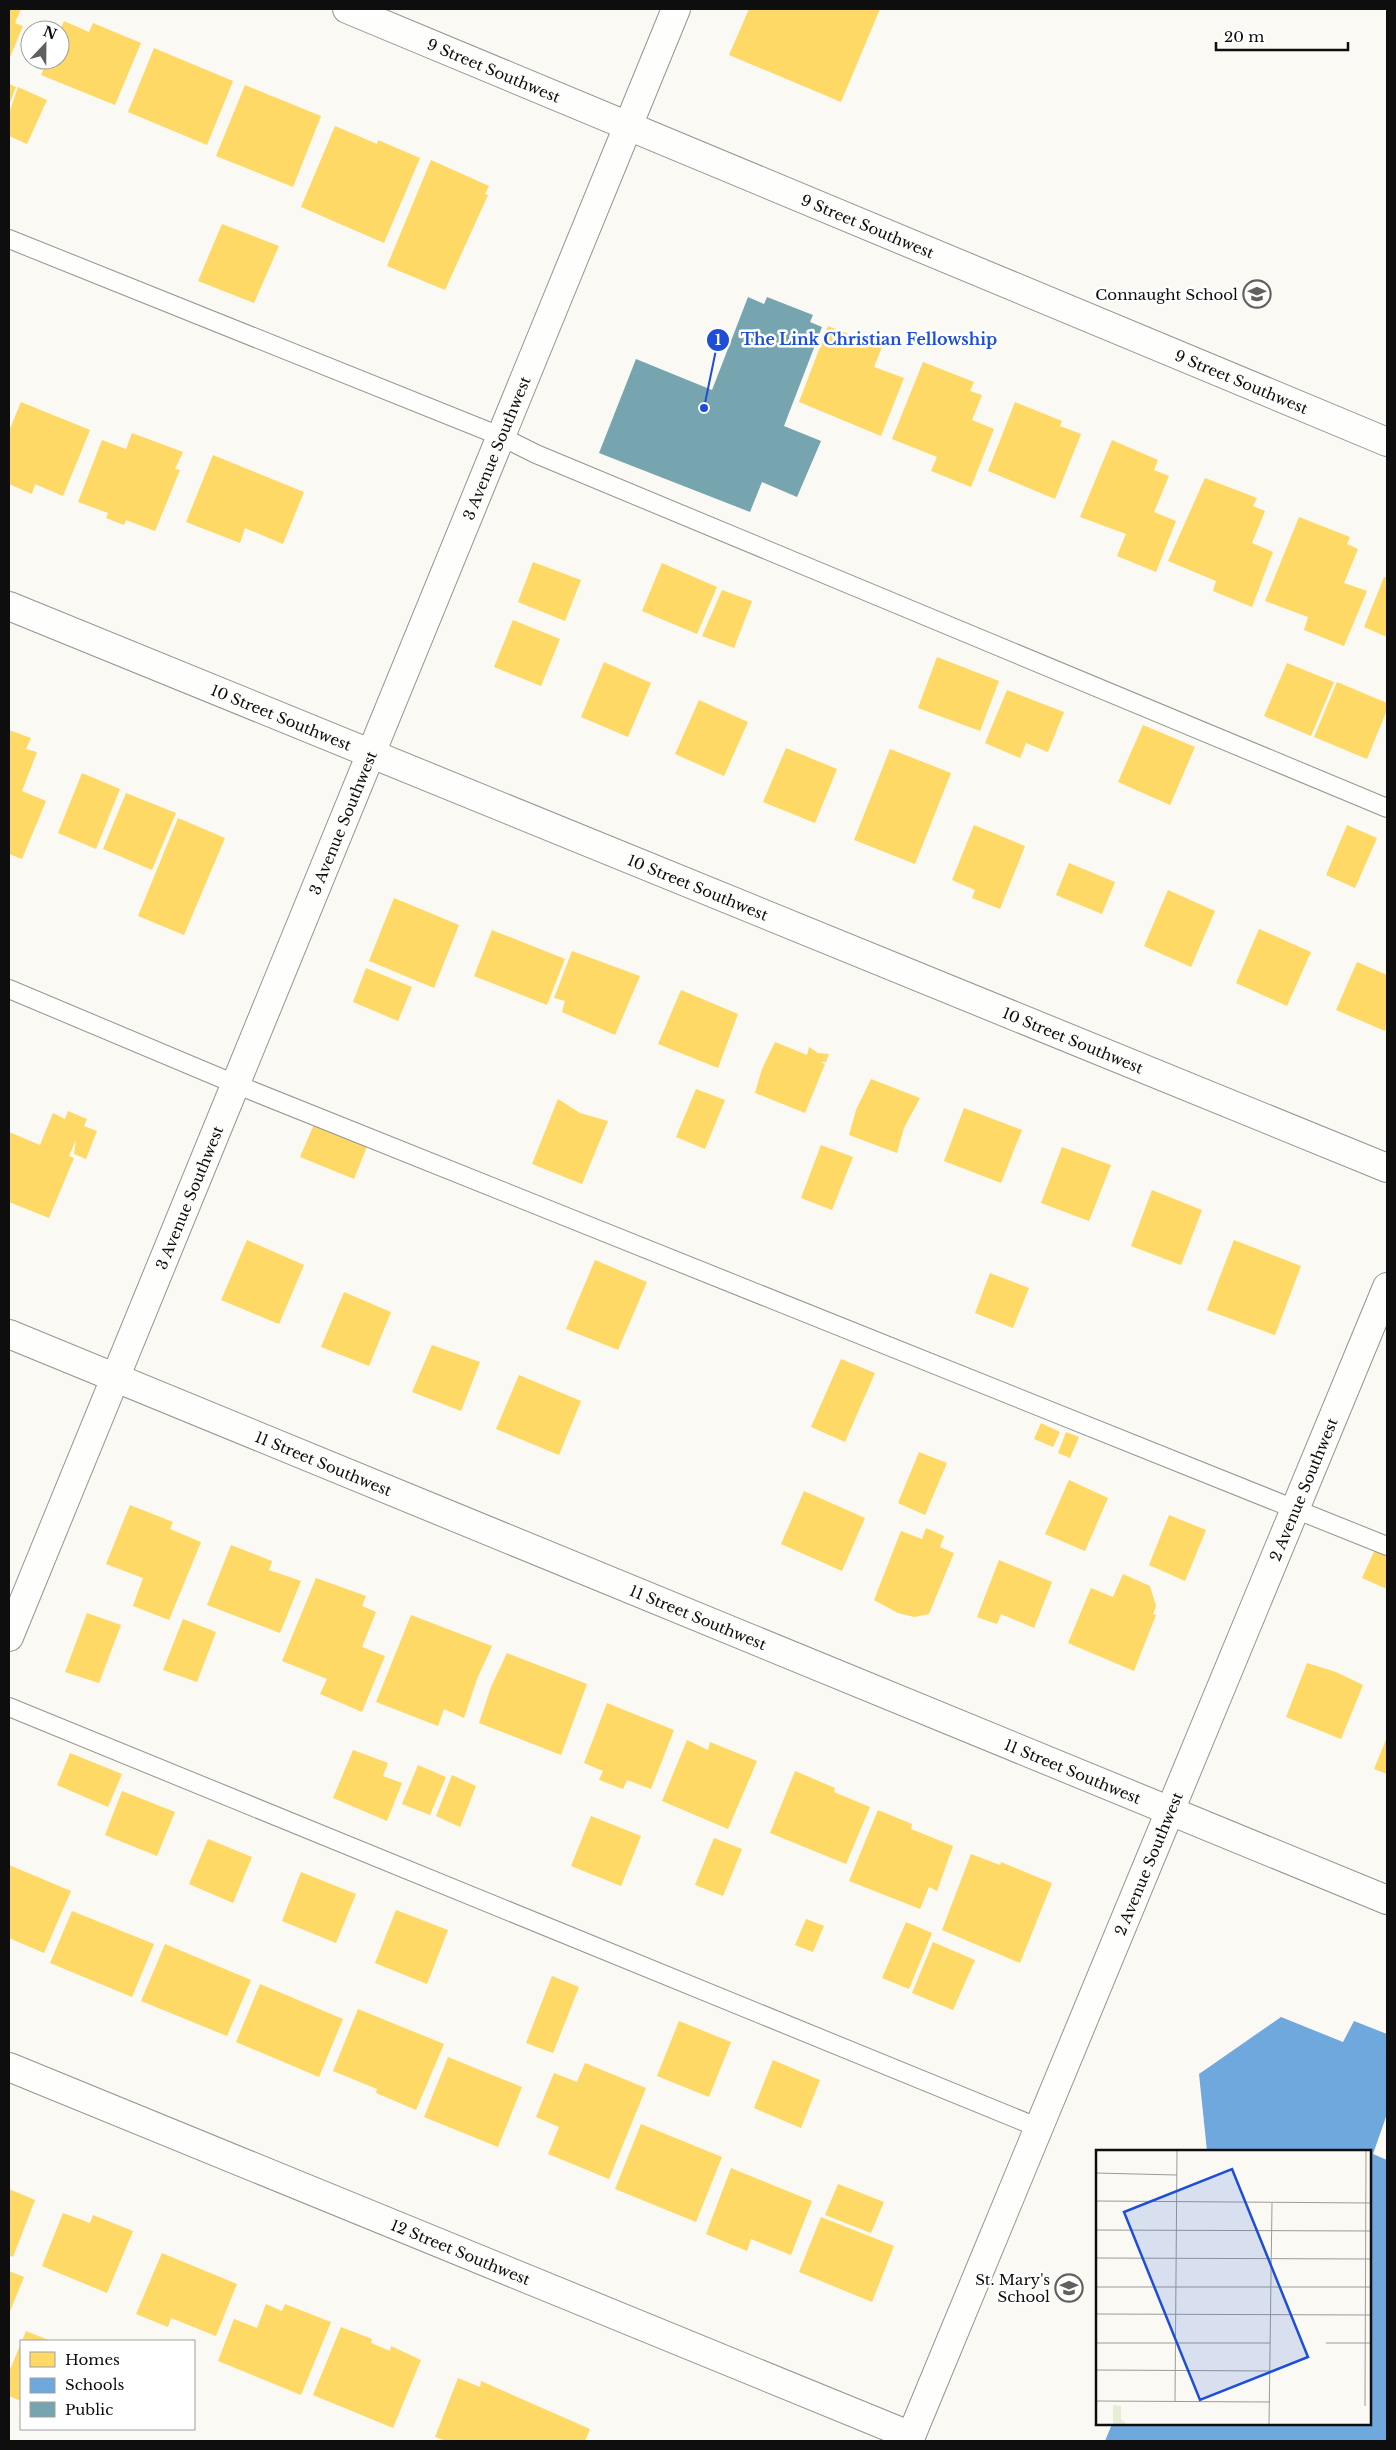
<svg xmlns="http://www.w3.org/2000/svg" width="1396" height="2450" font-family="'Libre Baskerville',serif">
<rect width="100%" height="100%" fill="#faf9f4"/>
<g fill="#ffd966">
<polygon points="9,9 21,9 15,23 23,26 9,60"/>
<polygon points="749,9 880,9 841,102 729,55"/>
<polygon points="64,21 89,32 93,23 141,43 115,105 41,75 48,60 60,60 60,30"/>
<polygon points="154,48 233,81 207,145 128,112"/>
<polygon points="9,84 16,87 9,105"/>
<polygon points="245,85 321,116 293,187 216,156"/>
<polygon points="18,87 47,100 27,144 9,136 9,113"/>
<polygon points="335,126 377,144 378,140 420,158 384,243 301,207"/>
<polygon points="431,160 489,186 485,194 488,195 445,290 387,266"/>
<polygon points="222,224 279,246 254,303 198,281"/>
<polygon points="828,326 882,347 874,367 904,378 881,436 799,402"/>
<polygon points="923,362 974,382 970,391 982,395 972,420 994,429 971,487 931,471 937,457 892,439"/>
<polygon points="21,402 90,430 63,496 35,484 32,494 9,484 9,431"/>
<polygon points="1015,402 1062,421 1060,426 1081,434 1055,499 988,471"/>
<polygon points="132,433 183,452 175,469 180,470 155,531 126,520 124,525 106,518 108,513 78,502 102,440 126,449"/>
<polygon points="1112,440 1158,460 1154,470 1169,476 1154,512 1176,521 1156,572 1117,556 1126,534 1080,517"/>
<polygon points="213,455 304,492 283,544 245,528 240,543 186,522"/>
<polygon points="1205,478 1257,498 1253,506 1265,511 1252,543 1273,552 1252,607 1213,591 1216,581 1168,561"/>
<polygon points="1299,517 1350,537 1347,544 1358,549 1344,583 1367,591 1344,646 1304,630 1308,617 1265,601"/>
<polygon points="533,562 581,580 565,621 518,602"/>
<polygon points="662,563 717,587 697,634 642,611"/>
<polygon points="1384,577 1387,578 1387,637 1364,627"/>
<polygon points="722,590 752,601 734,648 702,636"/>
<polygon points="513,620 560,639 541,686 494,667"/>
<polygon points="937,657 999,681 980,731 918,708"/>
<polygon points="604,662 651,683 628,737 581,717"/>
<polygon points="1287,663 1334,682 1311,736 1264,716"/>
<polygon points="1337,682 1387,703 1387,710 1367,759 1314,737"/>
<polygon points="1007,690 1064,712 1048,752 1026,743 1020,758 985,743"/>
<polygon points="699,700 748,722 724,776 675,754"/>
<polygon points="1143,725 1195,747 1170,805 1118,782"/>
<polygon points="9,730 31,738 26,749 37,752 22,791 46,801 22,859 9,854"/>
<polygon points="786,748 837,769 815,823 763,802"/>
<polygon points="890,749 951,773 915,864 854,840"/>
<polygon points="82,773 120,789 96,849 58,833"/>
<polygon points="126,793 176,813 152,870 103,849"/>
<polygon points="178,818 225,838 184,935 138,916"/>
<polygon points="974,825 1025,846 1000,909 972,898 975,890 952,880"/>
<polygon points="1347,825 1377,838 1355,888 1326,875"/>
<polygon points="1069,863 1115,882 1102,914 1056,895"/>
<polygon points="1168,890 1215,911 1191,967 1144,946"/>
<polygon points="394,898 459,925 434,988 369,961"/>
<polygon points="1259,929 1311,952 1287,1006 1236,983"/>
<polygon points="492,930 565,959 547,1005 474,976"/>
<polygon points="572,951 640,976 615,1035 562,1012 565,1001 554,998"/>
<polygon points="1357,962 1387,975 1387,1025 1385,1031 1336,1010"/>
<polygon points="366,968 412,987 398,1021 353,1002"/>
<polygon points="681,990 738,1014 718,1068 658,1044"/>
<polygon points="775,1042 807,1055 809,1047 818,1053 829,1054 826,1062 821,1062 825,1064 805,1113 755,1093 762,1069"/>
<polygon points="871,1079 920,1098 904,1128 897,1153 849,1135 856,1110"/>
<polygon points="696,1089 725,1100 705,1149 676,1137"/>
<polygon points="558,1099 580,1113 608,1121 582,1184 532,1164"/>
<polygon points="964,1108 1022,1130 1001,1183 944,1161"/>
<polygon points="68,1111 87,1119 84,1126 97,1131 86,1159 74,1154 76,1140 69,1156 74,1158 49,1218 9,1202 9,1132 40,1145 53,1113 65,1119"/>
<polygon points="315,1122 368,1144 354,1179 300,1157"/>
<polygon points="821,1145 853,1157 832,1210 801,1198"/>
<polygon points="1062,1147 1111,1165 1089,1221 1041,1203"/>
<polygon points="1152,1190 1202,1210 1181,1265 1131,1246"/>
<polygon points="247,1240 304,1265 279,1324 221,1300"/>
<polygon points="1234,1240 1301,1266 1275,1335 1207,1310"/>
<polygon points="595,1260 647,1282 618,1350 566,1329"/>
<polygon points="990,1273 1029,1288 1013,1328 975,1313"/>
<polygon points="344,1292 391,1312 369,1366 321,1347"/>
<polygon points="432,1345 480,1362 461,1411 412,1392"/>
<polygon points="841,1359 875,1373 845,1442 811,1427"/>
<polygon points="519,1375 581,1401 559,1455 496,1429"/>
<polygon points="1041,1423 1060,1432 1053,1447 1034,1439"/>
<polygon points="1066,1432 1079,1437 1070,1458 1058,1453"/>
<polygon points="919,1452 947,1463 925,1515 898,1503"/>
<polygon points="1069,1480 1108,1498 1085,1551 1045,1534"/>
<polygon points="804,1491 865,1518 842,1571 781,1544"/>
<polygon points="130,1505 173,1522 170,1529 201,1542 169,1620 133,1606 143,1578 106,1564"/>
<polygon points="1169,1515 1206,1530 1185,1581 1149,1565"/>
<polygon points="926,1528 944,1536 940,1547 954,1553 929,1614 914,1617 898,1613 874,1600 901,1531 922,1539"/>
<polygon points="231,1545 272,1561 269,1570 301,1581 280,1633 207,1605"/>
<polygon points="1376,1547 1387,1552 1387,1589 1362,1578"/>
<polygon points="999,1560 1052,1582 1034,1628 1001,1614 997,1624 977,1617"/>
<polygon points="1123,1574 1150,1586 1156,1606 1153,1614 1156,1615 1134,1671 1068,1643 1091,1588 1113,1597"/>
<polygon points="316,1578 366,1596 362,1606 376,1612 362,1647 385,1656 362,1712 320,1694 327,1679 282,1661"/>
<polygon points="87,1613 121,1625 99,1683 65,1672"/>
<polygon points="411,1615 492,1646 477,1679 464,1718 444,1709 438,1726 376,1702"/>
<polygon points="183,1619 216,1632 197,1682 163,1670"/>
<polygon points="507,1653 587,1684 561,1755 479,1723 491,1687"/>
<polygon points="1307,1663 1336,1672 1363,1685 1341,1739 1286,1717"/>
<polygon points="607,1703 674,1730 651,1789 627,1780 623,1789 599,1780 603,1771 584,1763"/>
<polygon points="1387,1737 1387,1774 1374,1769"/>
<polygon points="687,1740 708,1750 710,1742 757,1761 728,1829 662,1801"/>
<polygon points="353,1750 388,1763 383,1776 402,1783 387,1821 333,1798"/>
<polygon points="70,1753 122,1774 108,1807 57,1785"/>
<polygon points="418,1765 446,1777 430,1815 402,1804"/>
<polygon points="795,1771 835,1788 834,1792 870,1807 846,1864 770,1833"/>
<polygon points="452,1775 476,1786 460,1827 436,1816"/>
<polygon points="122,1791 175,1812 157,1856 105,1835"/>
<polygon points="878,1810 912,1824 911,1829 953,1846 937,1891 929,1887 920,1909 849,1881"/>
<polygon points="591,1816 641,1836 621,1886 571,1866"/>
<polygon points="714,1838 742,1849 723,1896 695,1885"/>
<polygon points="208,1839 252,1857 233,1903 189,1884"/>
<polygon points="971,1854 1000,1865 1001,1862 1052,1883 1020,1963 942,1930"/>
<polygon points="9,1865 71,1891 44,1953 9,1938"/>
<polygon points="301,1872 356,1894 336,1943 282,1921"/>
<polygon points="396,1910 448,1930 427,1984 375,1963"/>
<polygon points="72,1911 154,1944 132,1997 50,1963"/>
<polygon points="806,1919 824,1926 813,1952 795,1945"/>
<polygon points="906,1922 932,1933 909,1989 882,1978"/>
<polygon points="933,1942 975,1960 953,2010 912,1993"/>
<polygon points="165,1944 251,1980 227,2036 141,2001"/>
<polygon points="552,1976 579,1987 553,2053 526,2043"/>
<polygon points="260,1984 343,2019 319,2077 236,2042"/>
<polygon points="358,2009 444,2044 416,2110 376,2093 377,2089 333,2071"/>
<polygon points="679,2021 731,2042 709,2097 657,2076"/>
<polygon points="448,2057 522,2087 498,2147 424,2117"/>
<polygon points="773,2060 820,2080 801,2128 754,2108"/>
<polygon points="585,2063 646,2088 609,2179 548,2154 559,2127 536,2117 554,2073 577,2082"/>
<polygon points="641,2124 722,2157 696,2222 615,2189"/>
<polygon points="731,2168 812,2201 791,2255 751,2239 747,2251 706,2234"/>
<polygon points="838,2184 884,2202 871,2233 825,2215"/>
<polygon points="9,2189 35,2200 13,2257 9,2255"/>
<polygon points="63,2213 90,2223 93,2215 133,2231 107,2293 42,2266"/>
<polygon points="821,2217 894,2246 872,2302 799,2272"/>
<polygon points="162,2253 237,2284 216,2336 171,2318 168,2327 136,2314"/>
<polygon points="9,2271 24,2277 9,2314"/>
<polygon points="266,2304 282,2311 285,2304 331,2322 301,2395 218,2361 234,2319 257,2328"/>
<polygon points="341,2327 372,2339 371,2343 390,2351 391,2346 421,2360 393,2428 313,2395"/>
<polygon points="26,2331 51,2341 22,2341"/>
<polygon points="21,2343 21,2401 9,2396 9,2372"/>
<polygon points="458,2378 480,2387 481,2381 590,2429 585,2441 446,2441 435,2437"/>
</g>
<polygon fill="#6fa8dc" points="1281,2017 1343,2042 1354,2021 1387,2034 1387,2114 1373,2154 1387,2160 1387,2441 1105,2441 1112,2424 1370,2424 1370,2151 1207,2151 1199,2074"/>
<polygon fill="#76a5af" points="748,297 764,304 767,297 813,315 810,322 822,327 784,426 821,441 797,497 762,482 750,512 599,453 636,359 712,390"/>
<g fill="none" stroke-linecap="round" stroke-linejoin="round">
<g stroke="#949492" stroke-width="20">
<g id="service">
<polyline points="9,239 500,436 536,454 1387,808"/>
<polyline points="9,989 235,1084 1387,1546"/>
<polyline points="9,1707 1037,2127"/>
</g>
</g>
<g stroke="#949492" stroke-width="30">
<g id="minor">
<path id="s1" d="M347,9l1040,433"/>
<path id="s2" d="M9,606l1378,562"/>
<path id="s3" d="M9,1334l1378,566"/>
<path id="s4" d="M9,1637l667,-1628"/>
<path id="s5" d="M9,2067l902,369"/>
<path id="s6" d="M909,2441l478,-1154"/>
</g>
</g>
<use href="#service" stroke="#fefefd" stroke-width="18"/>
<use href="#minor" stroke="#fefefd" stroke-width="28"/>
</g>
<defs>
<g id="school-ring" transform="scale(1.4375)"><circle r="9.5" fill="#fff" stroke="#61605e" stroke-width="1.5"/><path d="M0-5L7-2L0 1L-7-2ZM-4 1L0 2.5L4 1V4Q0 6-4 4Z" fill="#61605e"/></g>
</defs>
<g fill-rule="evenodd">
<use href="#school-ring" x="1257" y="294"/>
<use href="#school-ring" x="1069" y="2288"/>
</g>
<g text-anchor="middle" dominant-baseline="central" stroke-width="5" stroke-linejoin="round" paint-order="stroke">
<g font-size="15" fill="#0e0e0e" stroke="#fff">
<text stroke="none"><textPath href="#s1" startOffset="159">9 Street Southwest</textPath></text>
<text stroke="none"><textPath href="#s1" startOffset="564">9 Street Southwest</textPath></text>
<text stroke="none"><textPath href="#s1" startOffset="969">9 Street Southwest</textPath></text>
<text stroke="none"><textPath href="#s4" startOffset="1285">3 Avenue Southwest</textPath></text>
<text stroke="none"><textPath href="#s2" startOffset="294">10 Street Southwest</textPath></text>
<text stroke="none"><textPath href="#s4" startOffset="880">3 Avenue Southwest</textPath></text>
<text stroke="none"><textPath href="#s2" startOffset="744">10 Street Southwest</textPath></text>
<text stroke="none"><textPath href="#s2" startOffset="1149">10 Street Southwest</textPath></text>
<text stroke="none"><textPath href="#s4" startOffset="475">3 Avenue Southwest</textPath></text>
<text stroke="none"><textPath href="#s3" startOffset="340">11 Street Southwest</textPath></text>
<text stroke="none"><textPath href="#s6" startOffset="1030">2 Avenue Southwest</textPath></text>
<text stroke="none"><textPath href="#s3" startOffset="745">11 Street Southwest</textPath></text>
<text stroke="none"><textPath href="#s3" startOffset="1150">11 Street Southwest</textPath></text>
<text stroke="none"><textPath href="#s6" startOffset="625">2 Avenue Southwest</textPath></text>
<text stroke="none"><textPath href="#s5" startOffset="488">12 Street Southwest</textPath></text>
</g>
<g font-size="15" fill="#0e0e0e" stroke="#fff" text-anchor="end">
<text x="1238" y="294">Connaught School</text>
<text x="1050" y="2279">St. Mary's<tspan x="1050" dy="17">School</tspan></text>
</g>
</g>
<g transform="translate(1096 2150)">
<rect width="275" height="275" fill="#faf9f4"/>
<path d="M17,255l8,1v13l7,6h-15z" fill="#e6efd5"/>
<path fill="none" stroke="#9c9b98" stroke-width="1" d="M0,23l81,2M0,51l275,2M0,80l275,1M0,108l275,1M0,137h275M0,164l275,1M0,193h174M230,193h45M0,220l174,1M0,251l174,1M79,252l2,-252M269,256l1,-256M173,275l3,-222"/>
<path fill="#1d4ed8" fill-opacity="0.15" stroke="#1d4ed8" stroke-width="2.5" d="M136,19l76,188 -108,43 -76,-188z"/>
<rect width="275" height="275" fill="none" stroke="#0e0e0e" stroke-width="2.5"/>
</g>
<path fill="none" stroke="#1d4ed8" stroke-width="2" d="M704 408L718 340"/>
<g fill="#1d4ed8" stroke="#fff" stroke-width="2">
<circle cx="704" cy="408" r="5"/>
<circle cx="718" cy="340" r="12"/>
</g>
<g font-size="15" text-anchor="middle" font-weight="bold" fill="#fff">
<text x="718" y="345">1</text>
</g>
<g font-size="16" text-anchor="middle" font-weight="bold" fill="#1d4ed8" stroke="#fff" stroke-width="5" stroke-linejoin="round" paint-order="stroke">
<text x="869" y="345">The Link Christian Fellowship</text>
</g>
<rect width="1396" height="2450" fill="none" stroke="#0e0e0e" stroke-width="20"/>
<rect x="20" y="2340" width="175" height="90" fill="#ffffff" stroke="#9f9f9f"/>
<rect x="30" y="2352" width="25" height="15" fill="#ffd966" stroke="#9f9f9f"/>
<text x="65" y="2365" font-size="15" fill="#0e0e0e">Homes</text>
<rect x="30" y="2378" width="25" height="15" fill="#6fa8dc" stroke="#9f9f9f"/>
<text x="65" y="2390" font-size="15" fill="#0e0e0e">Schools</text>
<rect x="30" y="2402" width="25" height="15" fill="#76a5af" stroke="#9f9f9f"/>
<text x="65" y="2415" font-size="15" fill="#0e0e0e">Public</text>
<g transform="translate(45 45) rotate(22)"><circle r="24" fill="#ffffff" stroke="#9f9f9f"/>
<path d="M0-4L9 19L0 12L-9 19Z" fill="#61605e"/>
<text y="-8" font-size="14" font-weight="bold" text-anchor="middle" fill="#0e0e0e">N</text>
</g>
<path d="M1216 42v8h132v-8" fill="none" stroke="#0e0e0e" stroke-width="2.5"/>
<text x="1224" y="42" font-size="15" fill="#0e0e0e" stroke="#ffffff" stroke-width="4" paint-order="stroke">20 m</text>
</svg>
